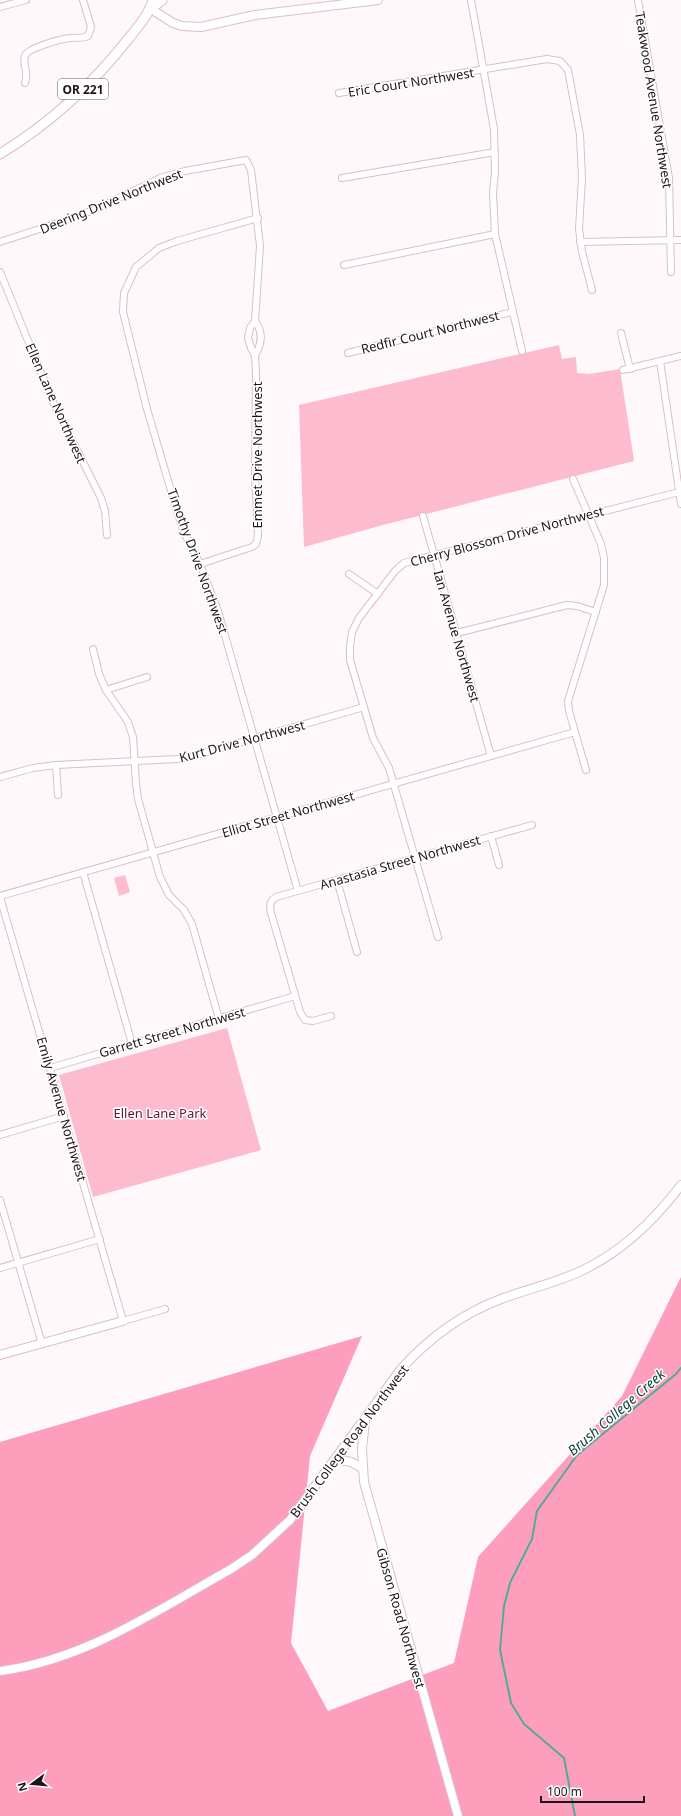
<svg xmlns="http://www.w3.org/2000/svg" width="681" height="1816" font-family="'Noto Sans',sans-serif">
<rect width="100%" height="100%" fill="#fef8fa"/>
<g fill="#fcbcce">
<polygon points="559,345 562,359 576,357 577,373 589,374 620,369 634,461 383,525 304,547 299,405"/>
<polygon points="125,875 130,892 119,896 114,878"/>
<polygon points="227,1028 261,1150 93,1197 59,1075"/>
</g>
<polygon fill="#fd9ebc" points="681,1277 681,1816 0,1816 0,1442 362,1336 310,1456 291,1643 328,1711 454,1663 478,1557 622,1396"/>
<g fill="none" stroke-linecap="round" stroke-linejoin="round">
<polyline stroke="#55a998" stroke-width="2" points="575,1816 564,1758 524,1724 511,1703 500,1650 504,1606 510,1583 532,1539 537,1511 577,1455 676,1374 681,1368"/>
<g stroke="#dcbec6" stroke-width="8">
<g id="street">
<polyline points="471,0 494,129 495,172 493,193 495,234 522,351"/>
<polyline points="638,0 669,178 671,272"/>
<polyline points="0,7 26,0"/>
<path d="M25,83c4,-12 -3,-18 0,-27 2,-8 36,-17 45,-18 6,-1 12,1 18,-2l3,-9 -8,-27"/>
<polyline points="339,93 547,59 560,61 568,70 580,135 582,178 579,229 582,252 592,290"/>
<polyline points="342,178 495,152"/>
<polyline points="258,218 177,241 159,248 136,267 124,293 123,312 147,409 176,508 184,532 200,564 218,611 298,891"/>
<polyline points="0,242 64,221 96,209 160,178 185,171 246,160 251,170 260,246 255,321 250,328 248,338 251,348 255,355 256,373 255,474 258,536 256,544 252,547 200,564"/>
<polyline points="580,242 681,240"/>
<polyline points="344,265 495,234"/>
<polyline points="0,272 53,402 101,498 105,511 107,535"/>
<polyline points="621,333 630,369"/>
<polyline points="348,353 512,312"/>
<path d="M255,355c7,-11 8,-23 0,-34"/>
<polyline points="660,361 681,504"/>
<polyline points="623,370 681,356"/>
<polyline points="573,479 601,544 604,558 604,585 568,701 569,711 586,770"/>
<polyline points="423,516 491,756"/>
<polyline points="349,574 378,594"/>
<polyline points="457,633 567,605 577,606 596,612"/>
<polyline points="93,649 99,674 106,690 128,722 133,737 136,783 138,799 160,877 169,895 184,910 192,924 219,1019"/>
<polyline points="106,690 147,677"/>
<polyline points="56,765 58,795"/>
<polyline points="0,777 33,768 56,765 177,759 193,756 364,707"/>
<polyline points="491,836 499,865"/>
<polyline points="83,872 132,1044"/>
<polyline points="337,880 357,952"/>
<polyline points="0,896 575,732"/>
<polyline points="0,897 123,1321 165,1309"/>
<polyline points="438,937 389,768 373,738 350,660 350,646 352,632 359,618 395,571 404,563 679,492"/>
<path d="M331,1016l-18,5 -8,-1 -5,-8 -29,-99c-2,-8 -1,-12 5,-16l256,-72"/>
<polyline points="50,1068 295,996"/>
<polyline points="0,1135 64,1116"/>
<polyline points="0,1200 42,1344"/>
<polyline points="0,1268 100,1239"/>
</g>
</g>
<g stroke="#dcbec6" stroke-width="10">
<g id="secondary">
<polyline points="151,9 173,23 182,26 201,27 255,15 378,0"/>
<polyline points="0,1355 123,1321"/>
<polyline points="365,1421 362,1449 364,1482 458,1816"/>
<polyline points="336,1459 351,1462 362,1468"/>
<path d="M0,1671c85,-11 158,-61 231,-102l21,-14 38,-35 111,-151c28,-31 60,-55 100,-70 27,-10 54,-16 80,-28 41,-19 73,-50 100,-86"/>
</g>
</g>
<g stroke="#dcbec6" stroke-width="11">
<g id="primary">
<polyline points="151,9 162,0"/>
<path d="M0,154c49,-30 93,-70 129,-116 9,-11 20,-24 24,-38"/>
</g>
</g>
<use href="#street" stroke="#fff" stroke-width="6"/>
<use href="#secondary" stroke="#fff" stroke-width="8"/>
<use href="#primary" stroke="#fff" stroke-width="9"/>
</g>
<g text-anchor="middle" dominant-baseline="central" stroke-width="3" stroke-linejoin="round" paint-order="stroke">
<rect fill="#fff" stroke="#625a5d" stroke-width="1" x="58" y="79" width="50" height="20" rx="3"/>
<g font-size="12" font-weight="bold" fill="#1e1417">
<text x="83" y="89">OR 221</text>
</g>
<g font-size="13" fill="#1e1417" stroke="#fff">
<text transform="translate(411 82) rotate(-9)">Eric Court Northwest</text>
<text transform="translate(654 100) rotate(81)">Teakwood Avenue Northwest</text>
<text transform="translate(111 201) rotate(-22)">Deering Drive Northwest</text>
<text transform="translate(430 332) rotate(-14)">Redfir Court Northwest</text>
<text transform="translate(56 403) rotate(66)">Ellen Lane Northwest</text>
<text transform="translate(257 455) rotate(-90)">Emmet Drive Northwest</text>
<text transform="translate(507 536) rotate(-15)">Cherry Blossom Drive Northwest</text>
<text transform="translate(198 561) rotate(70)">Timothy Drive Northwest</text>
<text transform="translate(457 636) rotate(74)">Ian Avenue Northwest</text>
<text transform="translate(242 741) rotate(-15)">Kurt Drive Northwest</text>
<text transform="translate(288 814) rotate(-16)">Elliot Street Northwest</text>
<text transform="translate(400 862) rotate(-16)">Anastasia Street Northwest</text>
<text transform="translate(172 1032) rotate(-16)">Garrett Street Northwest</text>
<text transform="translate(62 1109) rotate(74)">Emily Avenue Northwest</text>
<text transform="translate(349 1441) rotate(-53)">Brush College Road Northwest</text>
<text transform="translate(401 1618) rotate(74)">Gibson Road Northwest</text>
</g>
<g font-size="13" fill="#651236" stroke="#fff">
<text x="160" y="1113">Ellen Lane Park</text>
</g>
<g font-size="14" font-style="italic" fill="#0d463c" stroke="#fff">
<text transform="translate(616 1412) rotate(-41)">Brush College Creek</text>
</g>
</g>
<g transform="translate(32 1784) rotate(254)" stroke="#ffffff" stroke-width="3" paint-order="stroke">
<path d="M0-3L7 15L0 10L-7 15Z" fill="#1e1417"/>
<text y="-6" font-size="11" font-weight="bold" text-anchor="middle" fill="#1e1417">N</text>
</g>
<path d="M541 1796v6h103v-6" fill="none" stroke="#1e1417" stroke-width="2"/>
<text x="547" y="1796" font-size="12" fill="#1e1417" stroke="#ffffff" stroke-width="3" paint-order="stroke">100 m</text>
</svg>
